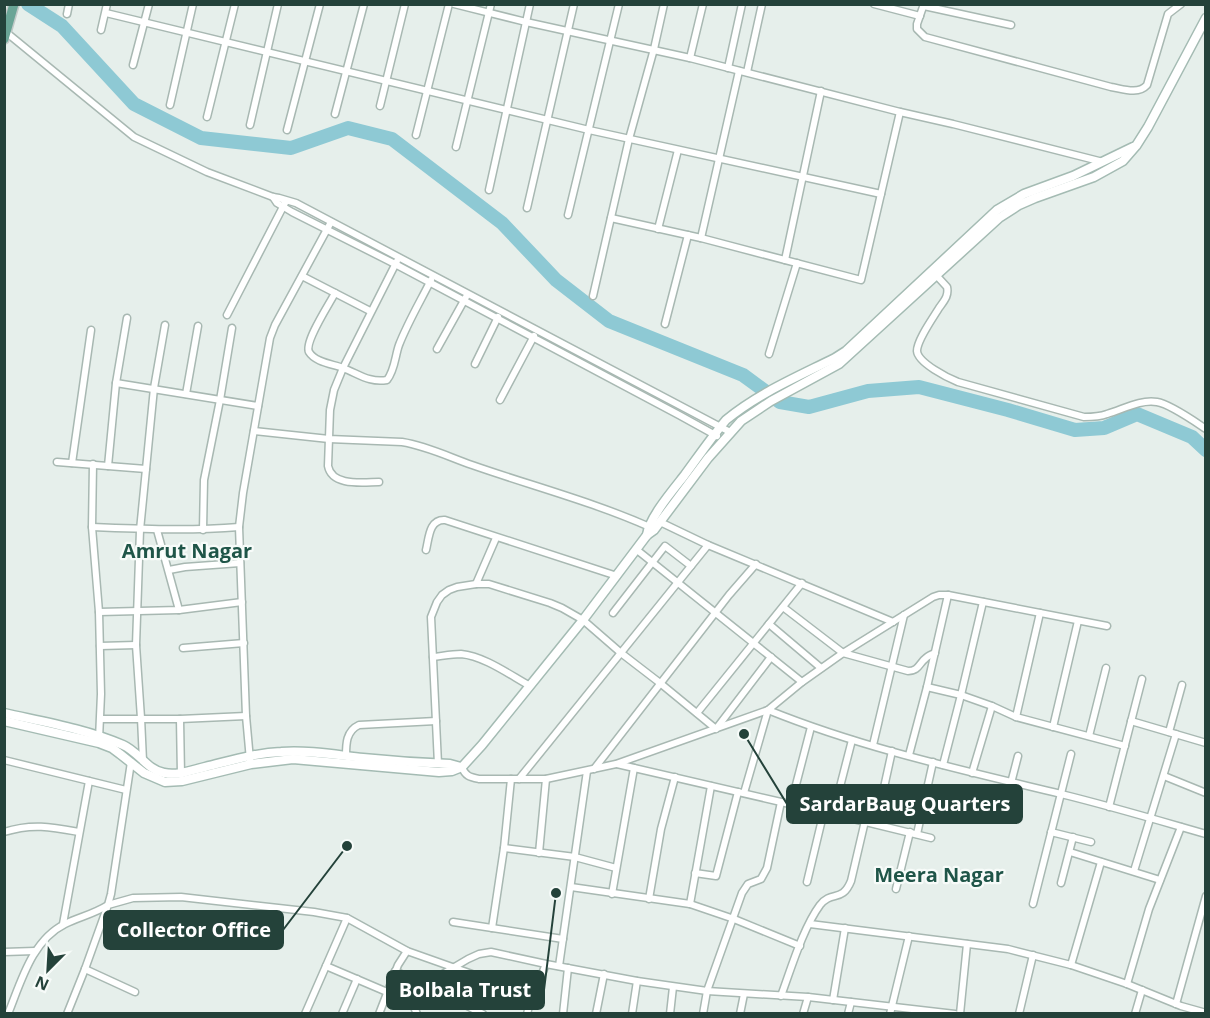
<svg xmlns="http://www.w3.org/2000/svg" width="1210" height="1018" font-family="'Open Sans',sans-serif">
<rect width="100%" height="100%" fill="#e6efeb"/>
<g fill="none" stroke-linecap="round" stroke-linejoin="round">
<polyline stroke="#8ec9d4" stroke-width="14" points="28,4 62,26 134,104 201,138 291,148 348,128 392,139 502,223 556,280 609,321 743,375 780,402 809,407 868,391 919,387 1008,410 1075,430 1104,428 1137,414 1192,437 1206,450"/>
<g stroke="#a8b8b2" stroke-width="9">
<g id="street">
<polyline points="454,4 526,22 690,58 900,112 953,124 1103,162"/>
<polyline points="874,4 920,16"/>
<path d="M924,4l-7,20v5l8,8 186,50c12,2 27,8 36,-2l21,-71 13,-10"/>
<polyline points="924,6 1011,25"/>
<polyline points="106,13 589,130 881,194"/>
<polyline points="67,14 69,4"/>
<polyline points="101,30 107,4"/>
<polyline points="7,33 134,137 207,172 273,197 279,198 296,203 730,432"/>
<polyline points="690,58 703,4"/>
<polyline points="133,65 149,4"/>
<polyline points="728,68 742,4"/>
<polyline points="747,72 762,4"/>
<polyline points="170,105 193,4"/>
<polyline points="380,106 405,4"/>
<polyline points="335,114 364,4"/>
<polyline points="207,117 235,4"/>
<polyline points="250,125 278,4"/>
<polyline points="287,130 320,4"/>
<polyline points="416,135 449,4"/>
<polyline points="456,147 491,4"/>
<polyline points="489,190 530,4"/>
<polyline points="273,197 277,203 292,212 395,264 679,415 717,436"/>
<polyline points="527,208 574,4"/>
<polyline points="568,215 619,4"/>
<polyline points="611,218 701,238 861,280 900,112"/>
<polyline points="658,229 678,150"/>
<polyline points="701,238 739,71"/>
<polyline points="785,260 821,91"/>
<path d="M936,275l11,12c2,9 -3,14 -8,21 -6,10 -22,32 -22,43 1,12 31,27 41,31l126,35c8,0 15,0 23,-3 15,-4 33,-15 50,-12 13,2 37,19 49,27"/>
<polyline points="302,276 370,311"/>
<path d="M335,293c-5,10 -31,49 -26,59 6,10 23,12 34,16 16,6 26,15 44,12 8,-10 8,-24 12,-35 9,-23 21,-43 32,-65"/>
<polyline points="593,296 629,139 654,49 664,4"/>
<polyline points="227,315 285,203"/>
<polyline points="665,324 688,235"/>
<polyline points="437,349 466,297"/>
<polyline points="769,354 797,263"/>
<polyline points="475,364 498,317"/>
<polyline points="116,383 258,406"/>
<polyline points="186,394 198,326"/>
<polyline points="500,400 534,336"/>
<path d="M254,431l75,8 73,3c25,4 47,15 70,23 60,21 122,37 180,63"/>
<polyline points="57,462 146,469"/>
<polyline points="72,463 91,330"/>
<polyline points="93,464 92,527 99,612 101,694 99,739"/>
<polyline points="108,466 116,383 127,318"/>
<path d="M379,482c-15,0 -47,5 -51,-16l2,-56 4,-20 9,-22 54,-107"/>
<polyline points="660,522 708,545 893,622"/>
<path d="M92,527c49,2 98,4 147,0"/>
<polyline points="157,530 179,610"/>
<polyline points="203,530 204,480 220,400 232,328"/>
<path d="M426,550c3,-12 3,-31 19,-30l172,56"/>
<polyline points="637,550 802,682"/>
<polyline points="169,570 185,567 240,563"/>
<polyline points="476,584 496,538"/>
<path d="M783,607l60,46 65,18c11,0 11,-8 18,-13 2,-2 6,-4 9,-5"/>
<polyline points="99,612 179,610 242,602"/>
<polyline points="613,613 665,546 691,566"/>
<polyline points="769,624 821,668"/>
<polyline points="100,646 136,645"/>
<polyline points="183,648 244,643"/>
<path d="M433,657c9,-1 19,-3 28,-3 23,2 49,21 69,32"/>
<polyline points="927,687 961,695 992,706 1016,717 1125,746"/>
<polyline points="697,713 802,583"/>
<polyline points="1016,717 1040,613"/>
<polyline points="101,719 180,719 246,716"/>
<polyline points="180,719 181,775"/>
<polyline points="1131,721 1206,743"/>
<polyline points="1053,727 1078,621"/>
<polyline points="1169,732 1182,685"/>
<polyline points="1089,736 1106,668"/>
<polyline points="873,745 904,615"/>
<polyline points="909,755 927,687 948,595"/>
<path d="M346,756c0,-12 0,-25 13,-31l77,-4"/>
<polyline points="4,760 126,790"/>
<polyline points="250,760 246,716 239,527 243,493 270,338 275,325 331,222"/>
<polyline points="143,761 141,718 136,645 140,530 154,388 165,325"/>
<polyline points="438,764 431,617 437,602 442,595 449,590 457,587 476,584 489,584 550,603 562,608 583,620 621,653 660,683 716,729 771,657"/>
<polyline points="617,764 833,814 931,838"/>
<polyline points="943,765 961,695 983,602"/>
<path d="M462,767c3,9 8,10 17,12h67l70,-15 152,-54 34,-28 41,-29 90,-56 6,-2h9l159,31"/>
<polyline points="594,769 729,595 756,564"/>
<polyline points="972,773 992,706"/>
<polyline points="1164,776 1206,793"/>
<polyline points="519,779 708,545"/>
<polyline points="1011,783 1018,756"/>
<path d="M744,793l24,-83c94,38 194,60 293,84 49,12 96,26 145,40"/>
<polyline points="791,804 811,727"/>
<polyline points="1109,807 1142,679"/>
<polyline points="833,814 852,740"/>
<polyline points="876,824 892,751"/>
<path d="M4,832c28,-9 48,-5 75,0"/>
<polyline points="1051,832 1091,842"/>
<polyline points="917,834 933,762"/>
<polyline points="504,848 575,857 616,868"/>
<polyline points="1070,852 1160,880"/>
<polyline points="539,853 546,779"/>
<polyline points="1134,871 1176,734"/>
<polyline points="695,873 716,876 738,792"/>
<polyline points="807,882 824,811"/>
<polyline points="1061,883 1073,837"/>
<polyline points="571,887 690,904 734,919 800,946"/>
<polyline points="896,889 910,832"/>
<polyline points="612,894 634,768"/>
<polyline points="649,899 661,829 675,777"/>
<polyline points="690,904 711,786"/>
<polyline points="1033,904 1071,754"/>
<polyline points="453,922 563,939"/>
<polyline points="63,924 89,781"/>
<polyline points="810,924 1008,949 1071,965 1127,984 1181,1006 1206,1013"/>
<polyline points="492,928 504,848 511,779"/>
<polyline points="4,952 35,951"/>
<polyline points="1071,965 1101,862"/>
<polyline points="326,966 387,992"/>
<polyline points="559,966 587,771"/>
<polyline points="85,969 135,992"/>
<polyline points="395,971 450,997 483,1014"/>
<polyline points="392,980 411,1000 417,1014"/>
<polyline points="1127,984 1149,909 1181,827"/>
<polyline points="424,985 468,959 479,954 491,952 546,964 637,981 707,991 808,997 955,1014"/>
<path d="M781,996c10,-27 22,-68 39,-91 12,-15 22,-2 31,-24l14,-60"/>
<polyline points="833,1000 845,928"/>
<polyline points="1176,1004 1206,896"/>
<path d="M8,1014c13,-32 24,-74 57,-90 14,-7 29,-10 43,-19l3,-11 20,-132"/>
<polyline points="67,1014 85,969 108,905 133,898 181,897 314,912 347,918 407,951 472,974 529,1006"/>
<polyline points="305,1014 347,918"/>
<polyline points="342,1014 357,979"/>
<polyline points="379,1014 398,965 407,951"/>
<polyline points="527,1014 529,1006 546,964"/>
<polyline points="563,1014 568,968"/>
<polyline points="596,1014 604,974"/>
<polyline points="632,1014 637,981"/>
<polyline points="670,1014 673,987"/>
<polyline points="703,1014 707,991 742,893 748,884 761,879 767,868 781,802"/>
<polyline points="740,1014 744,994"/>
<polyline points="803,1014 808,997"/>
<polyline points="848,1014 851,1002"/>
<polyline points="890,1014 909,936"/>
<polyline points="960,1014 967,944"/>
<polyline points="1019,1014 1033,955"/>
<polyline points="1135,1014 1142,990"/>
</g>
</g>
<g stroke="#a4bbb3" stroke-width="11">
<g id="secondary">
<path d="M647,535c2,-17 26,-45 37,-59 14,-19 27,-38 42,-56 33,-27 71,-43 109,-62l11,-7 151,-141 27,-16 49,-18 60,-29"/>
<path d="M4,713c40,9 82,16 119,32 16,7 24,25 41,28 14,3 28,-3 41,-6 25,-6 50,-14 76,-15 27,-2 55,3 82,6 29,3 58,5 87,6l11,3"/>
<polyline points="4,721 99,743 112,748 120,754 144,773 165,782 182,781 251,764 293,759 439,772 452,771 462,767 482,745 583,620 647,535 654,530 708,458 741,421 771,401 839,364 999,218 1019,205 1035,198 1094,177 1123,161 1136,146 1148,127 1206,18"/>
</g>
</g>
<g stroke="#c2cac8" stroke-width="12">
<polyline id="primary" points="4,39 14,4"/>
</g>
<use href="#street" stroke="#fff" stroke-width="6"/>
<use href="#secondary" stroke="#fff" stroke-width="8"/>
<use href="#primary" stroke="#6aa596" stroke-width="9"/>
</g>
<g text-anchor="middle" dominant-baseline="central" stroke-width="4.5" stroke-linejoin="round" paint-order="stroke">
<g font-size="20" font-weight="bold" fill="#1f5548" stroke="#f7fbf9">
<text x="187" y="550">Amrut Nagar</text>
<text x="939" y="874">Meera Nagar</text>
</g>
</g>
<path fill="none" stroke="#24423a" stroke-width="2" d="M744 734L787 804M347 846L283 930M556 893L544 990"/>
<g fill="#24423a" stroke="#f7fbf9" stroke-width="2">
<circle cx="744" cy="734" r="6"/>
<circle cx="347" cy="846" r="6"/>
<circle cx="556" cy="893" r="6"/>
</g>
<g fill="#24423a" stroke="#24423a" stroke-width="2">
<rect x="787" y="785" width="235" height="38" rx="6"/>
<rect x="104" y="911" width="179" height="38" rx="6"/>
<rect x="387" y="971" width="157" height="38" rx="6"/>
</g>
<g font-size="20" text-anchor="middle" font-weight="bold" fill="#fff">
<text x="905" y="811">SardarBaug Quarters</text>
<text x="194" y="937">Collector Office</text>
<text x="465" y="997">Bolbala Trust</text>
</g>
<rect width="1210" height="1018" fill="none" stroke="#24423a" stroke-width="12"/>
<g transform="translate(48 970) rotate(204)" stroke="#f7fbf9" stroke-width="4.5" paint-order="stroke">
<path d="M0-4.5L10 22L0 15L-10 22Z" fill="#24423a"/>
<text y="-9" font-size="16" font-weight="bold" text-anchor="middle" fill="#24423a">N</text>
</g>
</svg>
